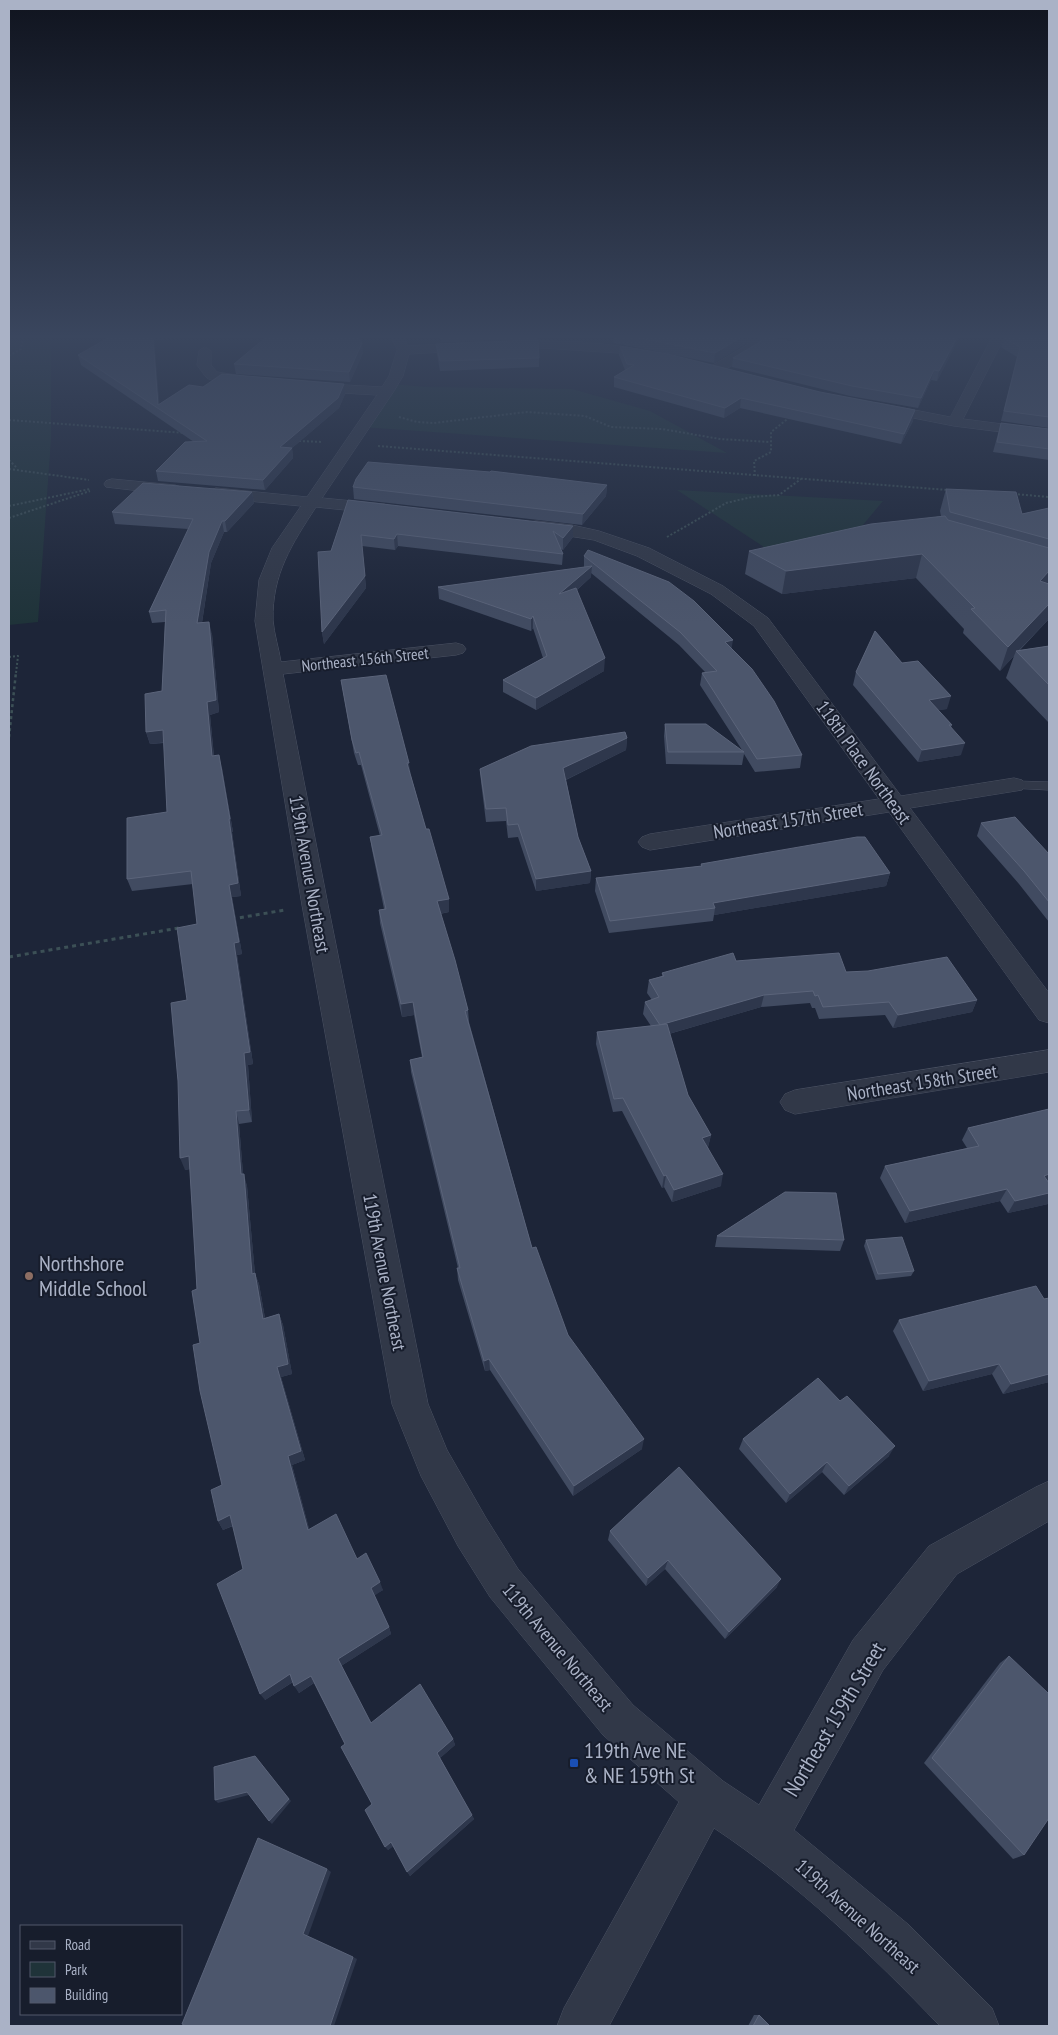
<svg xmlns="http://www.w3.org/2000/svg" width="1058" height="2035" font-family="'PT Sans Narrow',sans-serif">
<rect width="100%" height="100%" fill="#1d2538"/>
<g fill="#1f3339">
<polygon points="9,338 51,338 51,439 38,622 9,625"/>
<polygon points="391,384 427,387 572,389 650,411 727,453 362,427"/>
<polygon points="677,490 883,501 816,581"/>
</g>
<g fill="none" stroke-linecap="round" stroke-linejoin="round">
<g stroke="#4b5263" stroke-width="1">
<polygon id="lane" points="1014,781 1049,782 1049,790 1010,788 1008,785 1010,782"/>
</g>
<g stroke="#4b5263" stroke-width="1">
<g id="street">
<path d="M392,338h12l4,8c84,-5 170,-12 253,8l2,3 -7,4 -37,-8 -92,-6 -118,7 -6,22 -9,15 -72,107 62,6 6,2 2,3 -2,3 -6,2 -68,-7c-24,37 -44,67 -43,113 1,14 6,29 8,42l175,-19 7,2 3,4 -3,4 -7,2 -173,19 45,231 100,499 19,46 39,68 32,51 115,136 90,76 36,24 94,-165 76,-94 107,-59 13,-6v40l-92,53 -74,96 -89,160 115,95 83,83 7,18h-59c-69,-72 -142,-142 -226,-198l-105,198h-52l7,-18 115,-206 -76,-67 -113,-138 -32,-51 -37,-70 -29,-72 -90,-499 -47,-284 4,-41 13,-32 29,-42 -85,-8 -6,-2 -2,-3 2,-3 6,-2 91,9 70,-102 -69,-4 -7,-4 7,-4 74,4 7,-11 8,-26z"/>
<polygon points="748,338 760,338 758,350 721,372 711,372 709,369 711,366 747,345"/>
<polygon points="992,338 1004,338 963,419 1049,430 1049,438 954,426 878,411 873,410 871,407 873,404 878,403 950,417"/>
<path d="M205,347l6,4v14l6,7 38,6 7,4c-6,7 -47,1 -55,-4 -3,-3 -7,-9 -10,-13l2,-14z"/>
<polygon points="112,479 175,485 181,487 183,490 181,493 175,495 106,487 104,484 106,481"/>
<polygon points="537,521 572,525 599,531 649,548 723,586 768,618 901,796 1014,778 1022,780 1025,785 1022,790 910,808 1049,993 1049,1023 1039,1020 889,812 650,850 642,847 638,842 642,837 650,834 879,799 754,626 711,594 637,556 594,540 531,530 529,526 531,522"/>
<polygon points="1049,1050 1049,1072 795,1114 785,1110 780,1102 785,1094 795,1090"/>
</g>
</g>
<g stroke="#3c5056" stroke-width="2" stroke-dasharray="2 2" stroke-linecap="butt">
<polyline points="9,356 21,349 23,338"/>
<polyline points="399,417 417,422 434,423 527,412 585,416 611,427 662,429 720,439 770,442"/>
<polyline points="9,420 185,433"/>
<polyline points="299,441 322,442"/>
<polyline points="378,446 948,490"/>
<polyline points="9,460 17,468"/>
<polyline points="9,469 89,480"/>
<polyline points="755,476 754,461 771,452 771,432 790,417"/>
<polyline points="1014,494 1049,497"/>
<polyline points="9,506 90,489"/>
<polyline points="9,518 90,491"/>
<polyline points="667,537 726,503 752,497 779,495 801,479"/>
<polyline points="9,657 18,656 16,673"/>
</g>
<polyline stroke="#3c5056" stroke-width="2.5" stroke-dasharray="3 3" stroke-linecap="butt" points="9,737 16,672"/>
<g stroke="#3c5056" stroke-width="3" stroke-dasharray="4 4" stroke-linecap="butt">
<polyline points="232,919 285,910"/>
<polyline points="9,957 179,928"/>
</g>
<use href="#lane" fill="#313848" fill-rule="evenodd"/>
<use href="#street" fill="#313848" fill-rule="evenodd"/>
</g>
<g fill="#414b61">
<polygon points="108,338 180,338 154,340 159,404 203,387 345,394 339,408 292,448 293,458 265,490 158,481 156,471 194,442 81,365 78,355"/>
<polygon points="265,338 363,343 361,343 363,353 350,382 236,374 234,364"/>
<polygon points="440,338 537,338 537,339 441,342"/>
<polygon points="613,338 746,338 745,344 714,363 614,343"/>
<polygon points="791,338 959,338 937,381 931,380 918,408 850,396 732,367 733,358 792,342"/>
<polygon points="1004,338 1049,338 1049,428 1001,421 1017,357 1001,347"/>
<polygon points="436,344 539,358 539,367 440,371 437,354"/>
<polygon points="620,346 913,421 901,444 740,408 724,418 614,387 614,377 625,370 619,355"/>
<polygon points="1001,423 1049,429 1049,460 993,452"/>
<polygon points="607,485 606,496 582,525 354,499 353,487"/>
<polygon points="946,489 1022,514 1049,508 1049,619 1020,650 1049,646 1049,723 1006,678 1014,656 1000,671 963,633 964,629 916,578 782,594 745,574 749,551 941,516 940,511"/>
<polygon points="252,492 254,503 227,532 224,532 211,563 202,623 212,634 219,712 210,715 214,756 222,768 233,832 232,832 241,896 232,897 242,954 237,955 253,1064 248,1065 252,1122 239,1124 243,1174 247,1186 255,1274 259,1284 265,1318 279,1314 283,1325 292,1374 281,1377 305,1460 292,1465 309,1529 357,1559 383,1590 374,1595 389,1627 391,1634 341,1666 371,1723 453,1739 455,1745 440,1758 474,1819 410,1876 393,1846 388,1850 372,1804 345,1744 314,1683 299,1693 293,1682 265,1700 243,1569 233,1526 223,1530 218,1521 222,1485 200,1343 190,1169 185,1170 187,1000 197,924 193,884 132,891 127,879 167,812 164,743 150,744 146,732 162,691 165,622 152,623 149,612 188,529 115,524 112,512"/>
<polygon points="348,500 573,526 573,537 563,550 560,548 563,554 562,565 398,546 395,550 362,546 366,588 324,644 322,632 331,551"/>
<polygon points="584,556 731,648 802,755 800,768 755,772 744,754 742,765 666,764 664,736 665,724 742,750 700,685 702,673 705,672 679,645 591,573 591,577 577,590 604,671 536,710 503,692 503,680 543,658 533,628 531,631 439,599 438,587 584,567"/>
<polygon points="902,663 947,709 938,710 952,725 951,727 961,755 918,762 853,685 856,672"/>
<polygon points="341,680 411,776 449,912 440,914 468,1010 469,1022 532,1248 568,1335 642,1449 573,1496 490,1370 485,1371 458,1280 457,1268 458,1268 411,1072 410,1060 422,1057 414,1015 402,1017 380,923 379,910 384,909 372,850 370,837 380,836 361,765 358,765 354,753"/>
<polygon points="627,738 626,750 566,780 578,837 591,871 590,883 536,891 518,837 508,838 506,821 486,822 481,782 480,769"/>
<polygon points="981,823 1049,854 1049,922 1019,884 977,836"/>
<polygon points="701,864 890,873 886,886 714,915 713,921 609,933 595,891 596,878 701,866"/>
<polygon points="736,961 846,972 977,1000 972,1012 893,1028 885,1015 819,1019 815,1008 812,1008 810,1003 761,1007 669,1034 688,1095 711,1135 708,1147 721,1186 672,1202 664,1187 662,1188 622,1111 613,1112 596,1044 597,1032 651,1026 643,1014 645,1002 652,1000 647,993 649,980 662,976 662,973"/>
<polygon points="1049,1109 1049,1202 1048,1204 1008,1213 1000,1201 905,1223 880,1178 885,1166 967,1148 962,1140 968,1128"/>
<polygon points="717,1236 844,1240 840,1251 715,1247"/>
<polygon points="866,1240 914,1271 911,1276 876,1280 864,1246"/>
<polygon points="1049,1298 1049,1382 1003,1394 992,1374 923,1391 893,1331 899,1320 1044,1299"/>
<polygon points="743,1439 889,1456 844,1495 822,1472 786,1503 739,1449"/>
<polygon points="610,1531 777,1587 725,1639 665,1569 646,1586 608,1540"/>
<polygon points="1009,1656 1024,1855 1013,1859 924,1763 1000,1663"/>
<polygon points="754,2015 759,2015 770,2026 748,2026"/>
</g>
<g fill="#2e374c">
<polygon points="153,338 180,338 154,340 160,410 158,405"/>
<polygon points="740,338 746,338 745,344 714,363 715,353"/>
<polygon points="957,338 959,338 937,381 939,371"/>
<polygon points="362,343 363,353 350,382 349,372"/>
<polygon points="934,370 931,380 918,408 921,398"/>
<polygon points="344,384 345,394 339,408 292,448 293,458 265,490 263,480 280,447"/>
<polygon points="741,398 740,408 724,418 725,408"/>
<polygon points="915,410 913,421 901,444 904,434"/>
<polygon points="607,485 606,496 582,525 583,514"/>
<polygon points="252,492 254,503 227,532 225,521"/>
<polygon points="222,521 224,532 211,563 200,635 197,623 209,552"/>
<polygon points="573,526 573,537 563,550 563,538"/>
<polygon points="397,534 398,546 395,550 394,539"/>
<polygon points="361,535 366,588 324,644 322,632"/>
<polygon points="922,554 916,578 782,594 786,571"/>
<polygon points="592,566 591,577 559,606 559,594"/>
<polygon points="1049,571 1049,587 1040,581"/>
<polygon points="1049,604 1049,619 1017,652 1016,651 1014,656 1000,671 1008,647"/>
<polygon points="533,616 533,628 531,631 531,619"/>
<polygon points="209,622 212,634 219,712 210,715 215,769 212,756 207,702"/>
<polygon points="733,640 731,652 725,642"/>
<polygon points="605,658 604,671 536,710 536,698"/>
<polygon points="951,696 947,709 925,712 929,700"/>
<polygon points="163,730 167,742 150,744 146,732"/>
<polygon points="627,738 626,750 563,781 563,768"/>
<polygon points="965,743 961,755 918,762 922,750"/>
<polygon points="219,755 222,768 233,832 232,832 241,896 232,897 242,954 237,955 253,1064 248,1065 252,1122 249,1110 229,885"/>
<polygon points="407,763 409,763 411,776"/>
<polygon points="591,871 590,883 536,891 536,879"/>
<polygon points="890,873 886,886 714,915 715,908 713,903"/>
<polygon points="449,899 449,912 438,914 437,901"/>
<polygon points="764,995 761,1007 658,1037 660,1025"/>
<polygon points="977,1000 972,1012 893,1028 898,1015"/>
<polygon points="413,1002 414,1015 402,1017 401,1004"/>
<polygon points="236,1111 239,1124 244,1186 241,1174"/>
<polygon points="711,1135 708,1147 700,1150 702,1138"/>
<polygon points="189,1156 194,1168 185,1170 180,1158"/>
<polygon points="244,1174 247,1186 255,1274 259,1284 267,1330 263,1319 252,1274"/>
<polygon points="723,1174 721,1186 672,1202 674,1190"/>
<polygon points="1049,1174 1049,1185 1044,1176"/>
<polygon points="666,1175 664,1187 662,1188 664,1176"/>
<polygon points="1007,1189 1000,1201 905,1223 910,1211"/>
<polygon points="1049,1193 1049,1202 1048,1204 1008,1213 1015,1201"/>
<polygon points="279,1314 283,1325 292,1374 281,1377 305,1460 292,1465 312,1539 308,1530 288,1456 277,1367"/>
<polygon points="489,1359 490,1370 485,1371 484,1361"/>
<polygon points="999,1364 992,1374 923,1391 929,1381"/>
<polygon points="1049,1374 1049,1382 1003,1394 1011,1384"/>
<polygon points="644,1439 642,1449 573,1496 574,1486"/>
<polygon points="895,1446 889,1456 844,1495 849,1486"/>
<polygon points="827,1462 822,1472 786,1503 790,1494"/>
<polygon points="230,1515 236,1524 223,1530 218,1521"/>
<polygon points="668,1560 665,1569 646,1586 648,1578"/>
<polygon points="781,1579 777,1587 725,1639 729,1632"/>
<polygon points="380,1582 383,1590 374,1596 371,1588"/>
<polygon points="389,1627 391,1634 341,1666 338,1659"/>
<polygon points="290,1674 294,1681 265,1700 260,1694"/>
<polygon points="311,1676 315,1682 299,1693 294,1686"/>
<polygon points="453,1739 455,1745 439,1759 437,1753"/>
<polygon points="255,1756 291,1801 272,1824 269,1821"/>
<polygon points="247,1792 249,1795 218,1803 215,1800"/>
<polygon points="472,1815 474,1819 410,1876 407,1872"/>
<polygon points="391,1842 394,1846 388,1850 385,1847"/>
<polygon points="327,1869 331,1872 308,1936 303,1934"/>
<polygon points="353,1957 357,1959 334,2026 330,2026"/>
</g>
<g fill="#4c566c" stroke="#5b647a">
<polygon points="108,338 153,338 158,405 189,385 203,387 222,374 344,384 338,398 280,447 292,448 263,480 156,471 185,442 207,441 78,355"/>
<polygon points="265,338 359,338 362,343 349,372 234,364"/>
<polygon points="639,338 740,338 715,353"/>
<polygon points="761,338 770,338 799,343 796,338 957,338 939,371 934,370 921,398 852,386 733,358 760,342"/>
<polygon points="1004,338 1049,338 1049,417 1004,411 1020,347"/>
<polygon points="538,340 539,358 440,361 436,344"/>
<polygon points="620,346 668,354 820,392 915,410 904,434 741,398 725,408 614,377 634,365 627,364"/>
<polygon points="1001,423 1049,429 1049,449 997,442"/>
<polygon points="368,462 490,472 491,471 607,485 583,514 353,487 356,479"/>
<polygon points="143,483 252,492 225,521 222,521 209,552 197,623 209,622 216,700 207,702 212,756 219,755 230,819 229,819 238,883 229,885 239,942 234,943 250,1052 244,1053 249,1110 236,1111 241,1174 244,1174 252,1274 255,1273 263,1319 279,1314 288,1364 277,1367 301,1451 288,1456 308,1530 336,1514 357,1559 366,1553 380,1582 371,1588 389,1627 338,1659 371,1723 420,1684 453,1739 437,1753 472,1815 407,1872 391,1842 385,1847 365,1810 372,1804 341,1747 345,1744 311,1676 294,1686 290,1674 260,1694 217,1584 243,1569 230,1515 218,1521 211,1490 222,1485 200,1391 193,1345 200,1343 192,1291 197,1289 189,1156 180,1158 178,1081 171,1003 187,1000 177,928 197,924 191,871 127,879 127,818 167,812 163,730 146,732 145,694 162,691 166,610 149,612 193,519 112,512"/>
<polygon points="946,489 1016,492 1022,514 1049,508 1049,539 950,512"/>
<polygon points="348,500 573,526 563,538 553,531 563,554 397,534 394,539 361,535 365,576 322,632 318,552 331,551"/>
<polygon points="945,516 948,520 1049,548 1049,571 1040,581 1049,584 1049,604 1008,647 971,609 975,608 922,554 786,571 749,551 871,524"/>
<polygon points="588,550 669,582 694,601 733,640 725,642 752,669 774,701 802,755 757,759 702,673 717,671 680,632 584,556"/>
<polygon points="592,566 559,594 576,588 605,658 536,698 503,680 547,656 533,616 531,619 438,587"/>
<polygon points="875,631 902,663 918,661 951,696 929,700 952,725 949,725 965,743 922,750 856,672"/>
<polygon points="1049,646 1049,685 1016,651"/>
<polygon points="386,675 409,763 407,763 426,829 429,829 449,899 437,901 455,960 468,1010 465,1011 532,1248 536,1247 568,1335 644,1439 574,1486 489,1359 484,1361 457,1268 460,1268 410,1060 423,1057 413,1002 401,1004 379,910 386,909 370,837 382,835 359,752 356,753 352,740 341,680"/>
<polygon points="665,724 706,724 744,752 668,752"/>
<polygon points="625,732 627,738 563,768 578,837 591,871 536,879 518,824 508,825 506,808 486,809 480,769 531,746"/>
<polygon points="1015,817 1049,854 1049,902 1024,871 981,823"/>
<polygon points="857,837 865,837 890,873 713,903 715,908 610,921 596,878 702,866 701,864"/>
<polygon points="733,953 736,961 839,953 846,972 868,971 947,957 977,1000 898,1015 889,1002 823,1007 818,995 815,996 813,991 764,995 660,1025 645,1002 659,997 649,980 664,976 662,973"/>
<polygon points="667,1024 688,1095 711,1135 702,1138 723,1174 674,1190 666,1175 664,1176 623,1098 614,1099 597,1032"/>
<polygon points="1049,1109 1049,1174 1044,1176 1049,1183 1049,1193 1015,1201 1007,1189 910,1211 885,1166 979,1146 968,1128"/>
<polygon points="785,1192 836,1193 844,1240 717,1236"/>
<polygon points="902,1237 914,1271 878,1274 866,1240"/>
<polygon points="1036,1286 1044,1299 1049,1298 1049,1374 1011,1384 999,1364 929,1381 899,1320"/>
<polygon points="818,1378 840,1401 847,1396 895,1446 849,1486 827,1462 790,1494 743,1439"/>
<polygon points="679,1467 781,1579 729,1632 668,1560 648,1578 610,1531"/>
<polygon points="1009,1656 1049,1694 1049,1818 1024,1855 932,1758"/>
<polygon points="255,1756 289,1799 269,1821 247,1792 215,1800 214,1767"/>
<polygon points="258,1838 327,1869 303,1934 353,1957 330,2026 186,2026 182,2024"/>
<polygon points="759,2015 770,2026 753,2026"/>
</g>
<linearGradient id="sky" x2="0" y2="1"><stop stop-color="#10141f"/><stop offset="0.54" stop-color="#3a465e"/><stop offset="1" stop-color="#3a465e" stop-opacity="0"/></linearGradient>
<rect width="1058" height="623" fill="url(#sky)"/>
<circle fill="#8d6e63" stroke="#171d2c" stroke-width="2" cx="29" cy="1276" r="5"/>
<rect fill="#1a4fb4" stroke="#171d2c" stroke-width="2" x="569" y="1758" width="10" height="10" rx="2.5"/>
<g text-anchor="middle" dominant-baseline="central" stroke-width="4" stroke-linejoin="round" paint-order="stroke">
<g font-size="16" fill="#aab2c6" stroke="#171d2c">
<text transform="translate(365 659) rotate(-6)">Northeast 156th Street</text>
</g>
<g font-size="19" fill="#aab2c6" stroke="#171d2c">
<text transform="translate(864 762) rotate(54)">118th Place Northeast</text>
<text transform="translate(788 820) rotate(-9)">Northeast 157th Street</text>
<text transform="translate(310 874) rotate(80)">119th Avenue Northeast</text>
<text transform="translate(922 1082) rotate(-9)">Northeast 158th Street</text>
<text transform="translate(385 1272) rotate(79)">119th Avenue Northeast</text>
<text transform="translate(558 1647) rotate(50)">119th Avenue Northeast</text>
<text transform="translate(858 1916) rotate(42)">119th Avenue Northeast</text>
</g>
<g font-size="22" fill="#aab2c6" stroke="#171d2c" text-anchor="start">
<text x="39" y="1263">Northshore<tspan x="39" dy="25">Middle School</tspan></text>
<text x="584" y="1750">119th Ave NE<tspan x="584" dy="25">&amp; NE 159th St</tspan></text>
</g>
<g font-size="22" fill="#aab2c6" stroke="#171d2c">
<text transform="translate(834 1719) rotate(-59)">Northeast 159th Street</text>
</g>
</g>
<rect width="1058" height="2035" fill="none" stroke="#aab2c6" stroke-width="20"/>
<rect x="20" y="1925" width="162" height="90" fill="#171d2c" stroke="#52596a"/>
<rect x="30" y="1941" width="25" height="8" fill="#313848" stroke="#52596a"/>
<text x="65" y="1950" font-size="15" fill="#aab2c6">Road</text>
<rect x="30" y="1962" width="25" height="15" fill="#1f3339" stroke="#52596a"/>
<text x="65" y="1975" font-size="15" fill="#aab2c6">Park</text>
<rect x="30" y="1988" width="25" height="15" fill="#4c566c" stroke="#52596a"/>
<text x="65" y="2000" font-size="15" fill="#aab2c6">Building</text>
</svg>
